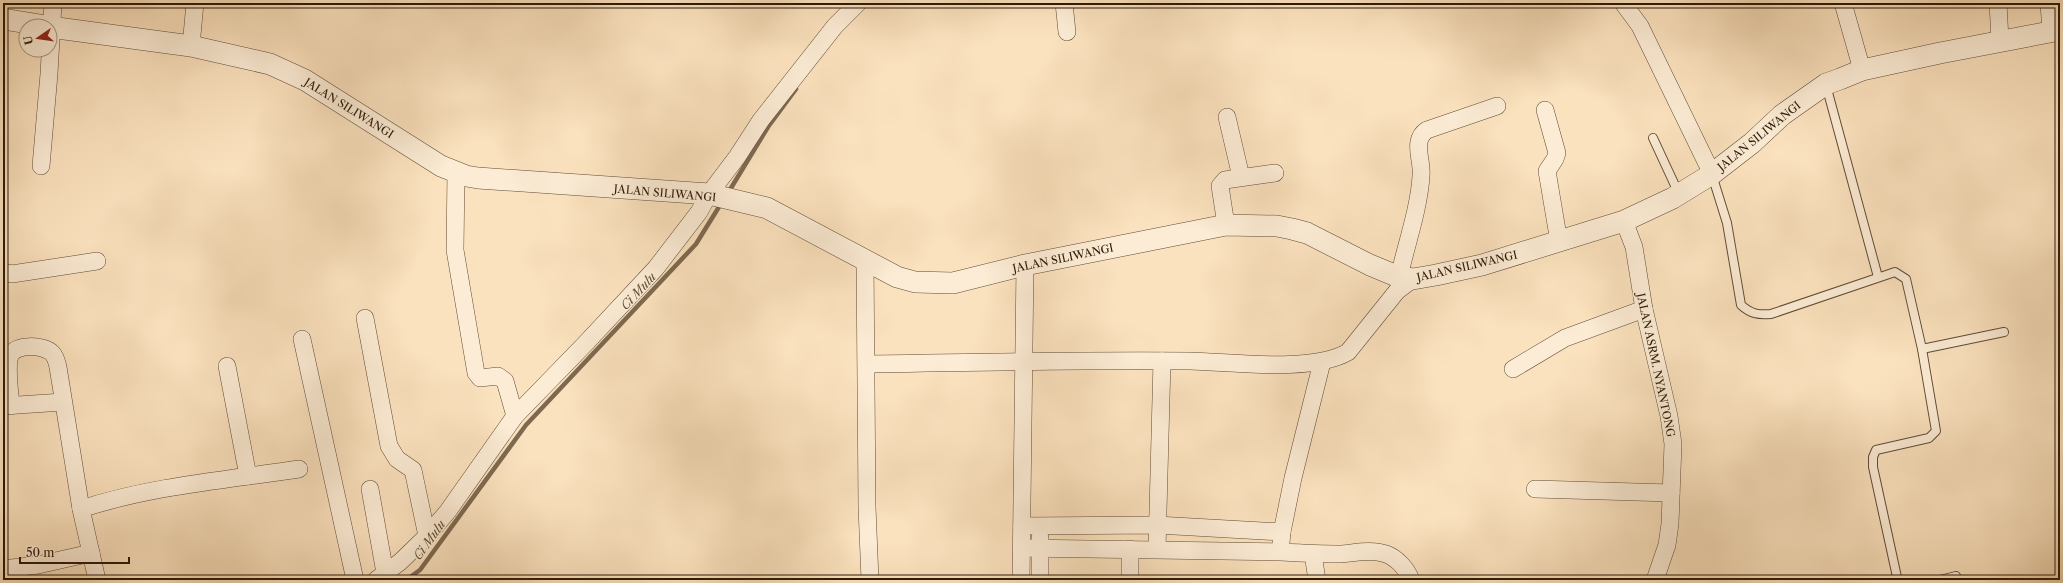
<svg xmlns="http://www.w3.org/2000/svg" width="2063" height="583" font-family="'Libre Caslon Text',serif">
<rect width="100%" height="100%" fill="#fbe2be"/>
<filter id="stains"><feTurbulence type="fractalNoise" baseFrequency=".005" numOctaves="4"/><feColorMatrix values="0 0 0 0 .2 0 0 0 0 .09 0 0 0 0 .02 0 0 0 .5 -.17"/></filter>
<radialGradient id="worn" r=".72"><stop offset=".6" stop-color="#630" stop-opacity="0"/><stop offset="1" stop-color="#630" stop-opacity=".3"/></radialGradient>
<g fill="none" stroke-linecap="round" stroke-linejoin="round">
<g stroke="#7e6950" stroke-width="4.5">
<polyline points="728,193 768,127 796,89"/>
<polyline points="406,580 420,570 526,425 696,244 722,202"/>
</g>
<g stroke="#604b35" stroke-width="10">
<g id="service">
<polyline points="1826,85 1878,277"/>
<polyline points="1653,138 1679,194"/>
<path d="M1712,175l15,48 14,82c10,9 17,10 30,9l124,-42 11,7 16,70 14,82 -7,7 -53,12 -3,7v10l24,110 3,3"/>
<polyline points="1922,349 2004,332"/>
<polyline points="1940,580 1956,576"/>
</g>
</g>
<g stroke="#604b35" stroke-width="18">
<g id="minor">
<polyline points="1064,3 1067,32"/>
<polyline points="1623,3 1640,26 1712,174"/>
<polyline points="1843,3 1862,70"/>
<polyline points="1998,3 2000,40"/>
<polyline points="2049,3 2051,32"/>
<polyline points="191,46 195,3"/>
<polyline points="1545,110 1557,153 1555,159 1547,171 1559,242"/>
<polyline points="1227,117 1241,177"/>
<polyline points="41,166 49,74 53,3"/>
<polyline points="456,172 455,250 476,373 480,378 498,376 505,381 515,416"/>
<polyline points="1624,221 1634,247 1644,309 1669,416 1673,444 1670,524 1667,545 1655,580"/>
<polyline points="1226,225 1220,186 1225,180 1275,173"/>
<polyline points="865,261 867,507 870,580"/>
<polyline points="3,272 12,274 97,261"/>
<path d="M1399,277c7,-32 20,-68 22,-101 2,-15 -10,-36 6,-46l70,-24"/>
<polyline points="365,318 389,446 397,459 413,470 427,536"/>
<polyline points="302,339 355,580"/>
<path d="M867,364c107,-2 215,-4 323,-3 42,1 122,12 158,-9l49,-61 16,-12"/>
<polyline points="227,366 248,476"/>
<polyline points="1513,369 1565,338 1644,309"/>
<polyline points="3,406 63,402"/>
<path d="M11,406c-1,-13 -5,-39 -1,-50 5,-13 34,-11 42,-3 4,4 5,10 6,14l23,142"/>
<polyline points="370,489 385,573"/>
<polyline points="1535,489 1671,493"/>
<polyline points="1022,526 1157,525 1282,532"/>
<polyline points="1040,538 1040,580"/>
<polyline points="1281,543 1282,532 1293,478 1322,362"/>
<path d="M1022,548l259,4c19,1 39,2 59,2 15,-1 31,-5 46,0 11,4 21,15 25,26"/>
<polyline points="1157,549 1162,361"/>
<polyline points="91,553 97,580"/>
<polyline points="1313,554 1317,580"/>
<path d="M3,569l35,-4 53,-12 -10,-44c70,-23 145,-29 218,-40"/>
<polyline points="376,580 400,562 427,536 448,511 515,416 585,344 656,268 699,212 709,194 737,157 761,120 835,26 858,3"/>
<polyline points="1021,580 1025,265"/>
<polyline points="1130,580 1130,549"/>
</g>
</g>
<g stroke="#604b35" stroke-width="22">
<g id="tertiary">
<polyline points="3,19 46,26"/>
<polyline points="50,27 191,46 270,64 305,80 441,166 466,176 478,178 709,194 767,208 897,277 915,282 953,283 1025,265 1226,225 1277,226 1292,229 1307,233 1370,265 1399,277 1413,279 1436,275 1482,265 1624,221 1673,198 1712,174 1752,143 1782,115 1826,84 1840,79 1862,70 1940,53 2060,30"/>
</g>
</g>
<use href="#service" stroke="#fcecd5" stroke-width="8"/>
<use href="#minor" stroke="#fcecd5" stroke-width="17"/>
<use href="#tertiary" stroke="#fcecd5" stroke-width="21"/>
</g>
<g text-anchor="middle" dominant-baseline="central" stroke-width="3" stroke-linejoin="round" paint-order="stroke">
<g font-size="11" fill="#2c1907" stroke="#fcecd5">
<text transform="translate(349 108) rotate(32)">JALAN SILIWANGI</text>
<text transform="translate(1759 136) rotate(-39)">JALAN SILIWANGI</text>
<text transform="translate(665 193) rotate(5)">JALAN SILIWANGI</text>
<text transform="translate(1063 258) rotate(-12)">JALAN SILIWANGI</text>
<text transform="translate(1467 266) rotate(-13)">JALAN SILIWANGI</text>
<text transform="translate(1656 365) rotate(78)">JALAN ASRM. NYANTONG</text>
</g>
<g font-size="12" font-style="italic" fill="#634e37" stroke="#fcecd5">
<text transform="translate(638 291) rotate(-47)">Ci Mulu</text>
<text transform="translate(429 540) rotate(-54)">Ci Mulu</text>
</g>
</g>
<rect width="2063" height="583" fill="none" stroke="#fbe2be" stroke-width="16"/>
<rect x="4" y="4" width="2055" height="575" fill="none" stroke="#2c1907" stroke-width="2"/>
<rect x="8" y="8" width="2047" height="567" fill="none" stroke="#2c1907"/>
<g transform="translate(38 38) rotate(257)"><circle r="19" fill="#fcecd5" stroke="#a99883"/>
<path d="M0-3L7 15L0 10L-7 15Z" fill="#8f2418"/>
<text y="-6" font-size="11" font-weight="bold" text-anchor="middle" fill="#2c1907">U</text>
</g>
<path d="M20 557v6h109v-6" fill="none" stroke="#2c1907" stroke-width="2"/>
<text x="26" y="557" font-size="12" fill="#2c1907" stroke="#fcecd5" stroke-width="3" paint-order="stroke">50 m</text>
<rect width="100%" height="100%" filter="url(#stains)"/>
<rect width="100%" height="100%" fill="url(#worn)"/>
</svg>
